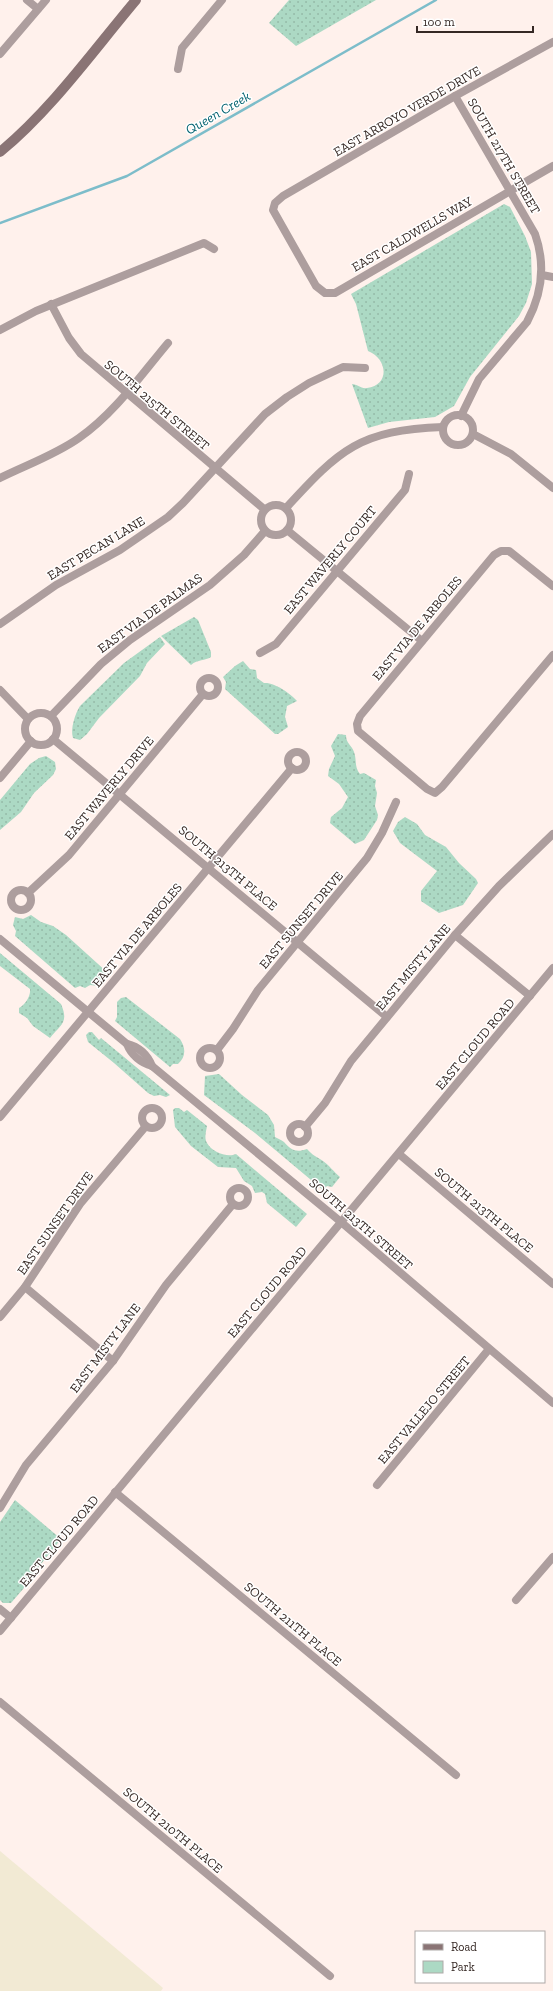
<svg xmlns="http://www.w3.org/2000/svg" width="553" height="1991" font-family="'Zilla Slab',serif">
<defs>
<pattern id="green-dots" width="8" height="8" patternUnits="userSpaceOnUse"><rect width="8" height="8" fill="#acd9c4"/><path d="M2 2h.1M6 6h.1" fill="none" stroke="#95baa8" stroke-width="1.8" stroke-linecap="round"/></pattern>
</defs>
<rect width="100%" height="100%" fill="#fff1ec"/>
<polygon fill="#f2ead4" points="0,1851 163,1988 161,1991 0,1991"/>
<g fill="url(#green-dots)">
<polygon points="289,0 376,0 296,46 269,23"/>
<path d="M504,204l6,3 15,29 6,16 1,32 -6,19 -7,13 -49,61 -16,29 -19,11 -46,5 -21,6 -16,-44c5,0 9,5 15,4 23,-3 21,-29 1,-37l-12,-47 -5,-10z"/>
<path d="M194,617l4,3 13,32v5c-6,4 -13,2 -20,8l-30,-29z"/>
<path d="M160,637l5,7 -18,19 -7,13 -41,42 -12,16 -7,6 -7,-2c-3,-9 2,-24 7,-32l44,-43z"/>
<path d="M243,661l7,8 6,1 1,8 7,5c10,-1 26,10 33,18l-10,5 -2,11 3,10 -10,7h-3l-50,-45 1,-7 -3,-5 12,-11z"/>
<path d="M338,734l8,1c0,9 6,10 8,17 3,8 0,15 6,22l4,-1 12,7 -1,6 2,7 -2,13 3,9 -1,5 -13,20 -9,4 -25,-21 1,-6 11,-9 6,-11 -9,-13 -11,-8 1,-7 6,-13 -4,-10z"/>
<polygon points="46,756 55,762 56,769 53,775 34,793 21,812 0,830 0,800 30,764 39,758"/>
<polygon points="405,817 417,824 425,835 446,847 459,863 476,879 478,883 463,905 439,913 421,901 421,891 437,871 400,843 393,831 398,822"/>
<polygon points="31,915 41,922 53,926 66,935 108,973 99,986 90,985 85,988 80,986 75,988 15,936 16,931 13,925 15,917 23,919"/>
<path d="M0,953l61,51c8,19 0,20 -11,34l-17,-12 -6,-8 -8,-5v-5c6,-3 12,-12 11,-19l-30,-23z"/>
<path d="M126,997l54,42c6,9 6,18 -2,25h-5l-3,3 -55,-46 2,-4v-15l4,-4z"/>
<polygon points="89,1032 92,1032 99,1040 101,1038 170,1095 166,1097 160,1095 154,1096 148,1093 114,1063 88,1042 86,1035"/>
<path d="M219,1074l23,21 26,20 6,10 1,12c3,2 7,3 9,5 7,8 12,11 23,7 5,6 10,8 16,12 6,4 11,11 17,16l-8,10 -5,-1 -4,4 -68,-57 -51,-38 1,-19z"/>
<path d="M175,1108h4l5,4 3,-2 20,16c-1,6 -3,12 0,17 5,9 20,15 29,11l71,60 -11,13 -29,-24 -2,-9 -3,-2 -7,1 -3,-7 -8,-5 -8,-13 -18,-1 -27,-21 -16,-19 -2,-17z"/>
<polygon points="15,1500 61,1539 37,1569 36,1574 11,1603 3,1603 0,1600 0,1522"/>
</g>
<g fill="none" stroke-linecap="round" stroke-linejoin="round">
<polyline stroke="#7dbdca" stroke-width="2.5" points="0,223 127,176 436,0"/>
<g stroke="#ad9e9e" stroke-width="8">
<polyline points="27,0 38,9"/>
<polyline points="553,42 455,96 283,196 275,203 273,210 316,286 325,293 335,293 553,166"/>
<polyline points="0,54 46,0"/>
<polyline points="178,69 182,48 222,0"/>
<path d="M455,96l80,138c11,31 7,60 -8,88l-48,57 -18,37"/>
<polyline points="542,275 553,277"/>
<polyline points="51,304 69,338 81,354 264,509"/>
<polyline points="0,330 36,311 204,243 214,249"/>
<circle cx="458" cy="430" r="15"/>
<polyline points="473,434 511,454 553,488"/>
<path d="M0,478c26,-13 55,-23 79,-40 35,-24 62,-63 89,-95"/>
<circle cx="276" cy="520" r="15"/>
<path d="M286,508c54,-59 74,-78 157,-81"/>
<polyline points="287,530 422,641"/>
<polyline points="553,586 509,551 501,551 494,555 360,716 357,724 358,731 427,789 435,793 442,787 553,655"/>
<polyline points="0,624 56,585 120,550 168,517 183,503 265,414 287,397 309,383 343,367 365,368"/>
<polyline points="260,653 276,644 405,490 409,474"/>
<circle cx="209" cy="687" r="9"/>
<polyline points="0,690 28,719"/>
<circle cx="41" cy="729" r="16"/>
<polyline points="51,716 101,664 130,640 210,585 244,555 265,531"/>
<polyline points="53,739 387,1017"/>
<circle cx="297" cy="761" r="9"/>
<polyline points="0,778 31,741"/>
<circle cx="21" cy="900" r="10"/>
<polyline points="28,893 69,855 203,694"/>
<polyline points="455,935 530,996"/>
<path d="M0,939l127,105c12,3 20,10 25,22"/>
<path d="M127,1044c4,11 14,19 25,22l189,156 212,181"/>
<circle cx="210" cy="1058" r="10"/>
<polyline points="217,1050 233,1029 258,990 367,858 382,833 396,802"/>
<circle cx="152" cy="1118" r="10"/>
<polyline points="0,1117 292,768"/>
<circle cx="299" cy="1133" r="9"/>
<polyline points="305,1127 325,1103 351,1061 455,935 499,886 553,834"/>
<polyline points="399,1154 553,1284"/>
<circle cx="239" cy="1197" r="9"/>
<polyline points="25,1287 113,1361"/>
<polyline points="0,1317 25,1287 80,1204 146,1126"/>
<polyline points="377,1485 489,1349"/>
<polyline points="115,1492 456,1775"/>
<polyline points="0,1508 26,1465 113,1361 166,1285 233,1204"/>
<polyline points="516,1600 553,1557"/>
<polyline points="0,1609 11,1618"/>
<polyline points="0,1631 553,968"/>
<polyline points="0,1702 330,1976"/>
</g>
<path stroke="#8a7475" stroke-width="10" d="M0,152c52,-43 93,-101 136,-152"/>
</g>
<g text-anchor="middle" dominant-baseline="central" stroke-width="3" stroke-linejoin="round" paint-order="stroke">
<g font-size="13" fill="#352824" stroke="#fff">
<text transform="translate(407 111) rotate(-30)">EAST ARROYO VERDE DRIVE</text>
<text transform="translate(504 156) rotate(60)">SOUTH 217TH STREET</text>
<text transform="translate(412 234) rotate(-30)">EAST CALDWELLS WAY</text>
<text transform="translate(157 405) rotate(40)">SOUTH 215TH STREET</text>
<text transform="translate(96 548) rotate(-31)">EAST PECAN LANE</text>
<text transform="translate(330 560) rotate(-50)">EAST WAVERLY COURT</text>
<text transform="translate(150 613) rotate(-36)">EAST VIA DE PALMAS</text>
<text transform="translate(417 628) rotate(-50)">EAST VIA DE ARBOLES</text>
<text transform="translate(109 788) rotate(-50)">EAST WAVERLY DRIVE</text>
<text transform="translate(228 868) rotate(40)">SOUTH 213TH PLACE</text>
<text transform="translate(301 920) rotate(-50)">EAST SUNSET DRIVE</text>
<text transform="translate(137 935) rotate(-50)">EAST VIA DE ARBOLES</text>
<text transform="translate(413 967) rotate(-50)">EAST MISTY LANE</text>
<text transform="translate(475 1044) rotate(-50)">EAST CLOUD ROAD</text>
<text transform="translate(484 1210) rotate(40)">SOUTH 213TH PLACE</text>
<text transform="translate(55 1223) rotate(-55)">EAST SUNSET DRIVE</text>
<text transform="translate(361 1224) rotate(41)">SOUTH 213TH STREET</text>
<text transform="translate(267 1292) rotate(-50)">EAST CLOUD ROAD</text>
<text transform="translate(105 1348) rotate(-53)">EAST MISTY LANE</text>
<text transform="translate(424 1410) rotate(-50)">EAST VALLEJO STREET</text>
<text transform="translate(59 1541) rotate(-50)">EAST CLOUD ROAD</text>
<text transform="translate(293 1624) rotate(40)">SOUTH 211TH PLACE</text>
<text transform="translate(173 1830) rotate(40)">SOUTH 210TH PLACE</text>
</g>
<g font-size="14" font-style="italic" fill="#026270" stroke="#fff">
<text transform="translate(218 113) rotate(-30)">Queen Creek</text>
</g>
</g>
<rect x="415" y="1931" width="130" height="52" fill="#ffffff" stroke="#aea9a7"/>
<rect x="423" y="1944" width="20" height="6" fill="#8a7475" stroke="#aea9a7"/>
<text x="451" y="1951" font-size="12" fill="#352824">Road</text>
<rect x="423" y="1961" width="20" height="12" fill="#acd9c4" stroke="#aea9a7"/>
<text x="451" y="1971" font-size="12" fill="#352824">Park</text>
<path d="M417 26v6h116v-6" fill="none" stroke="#352824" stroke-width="2"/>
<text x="423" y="26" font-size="12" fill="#352824" stroke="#ffffff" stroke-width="3" paint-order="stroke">100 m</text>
</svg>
